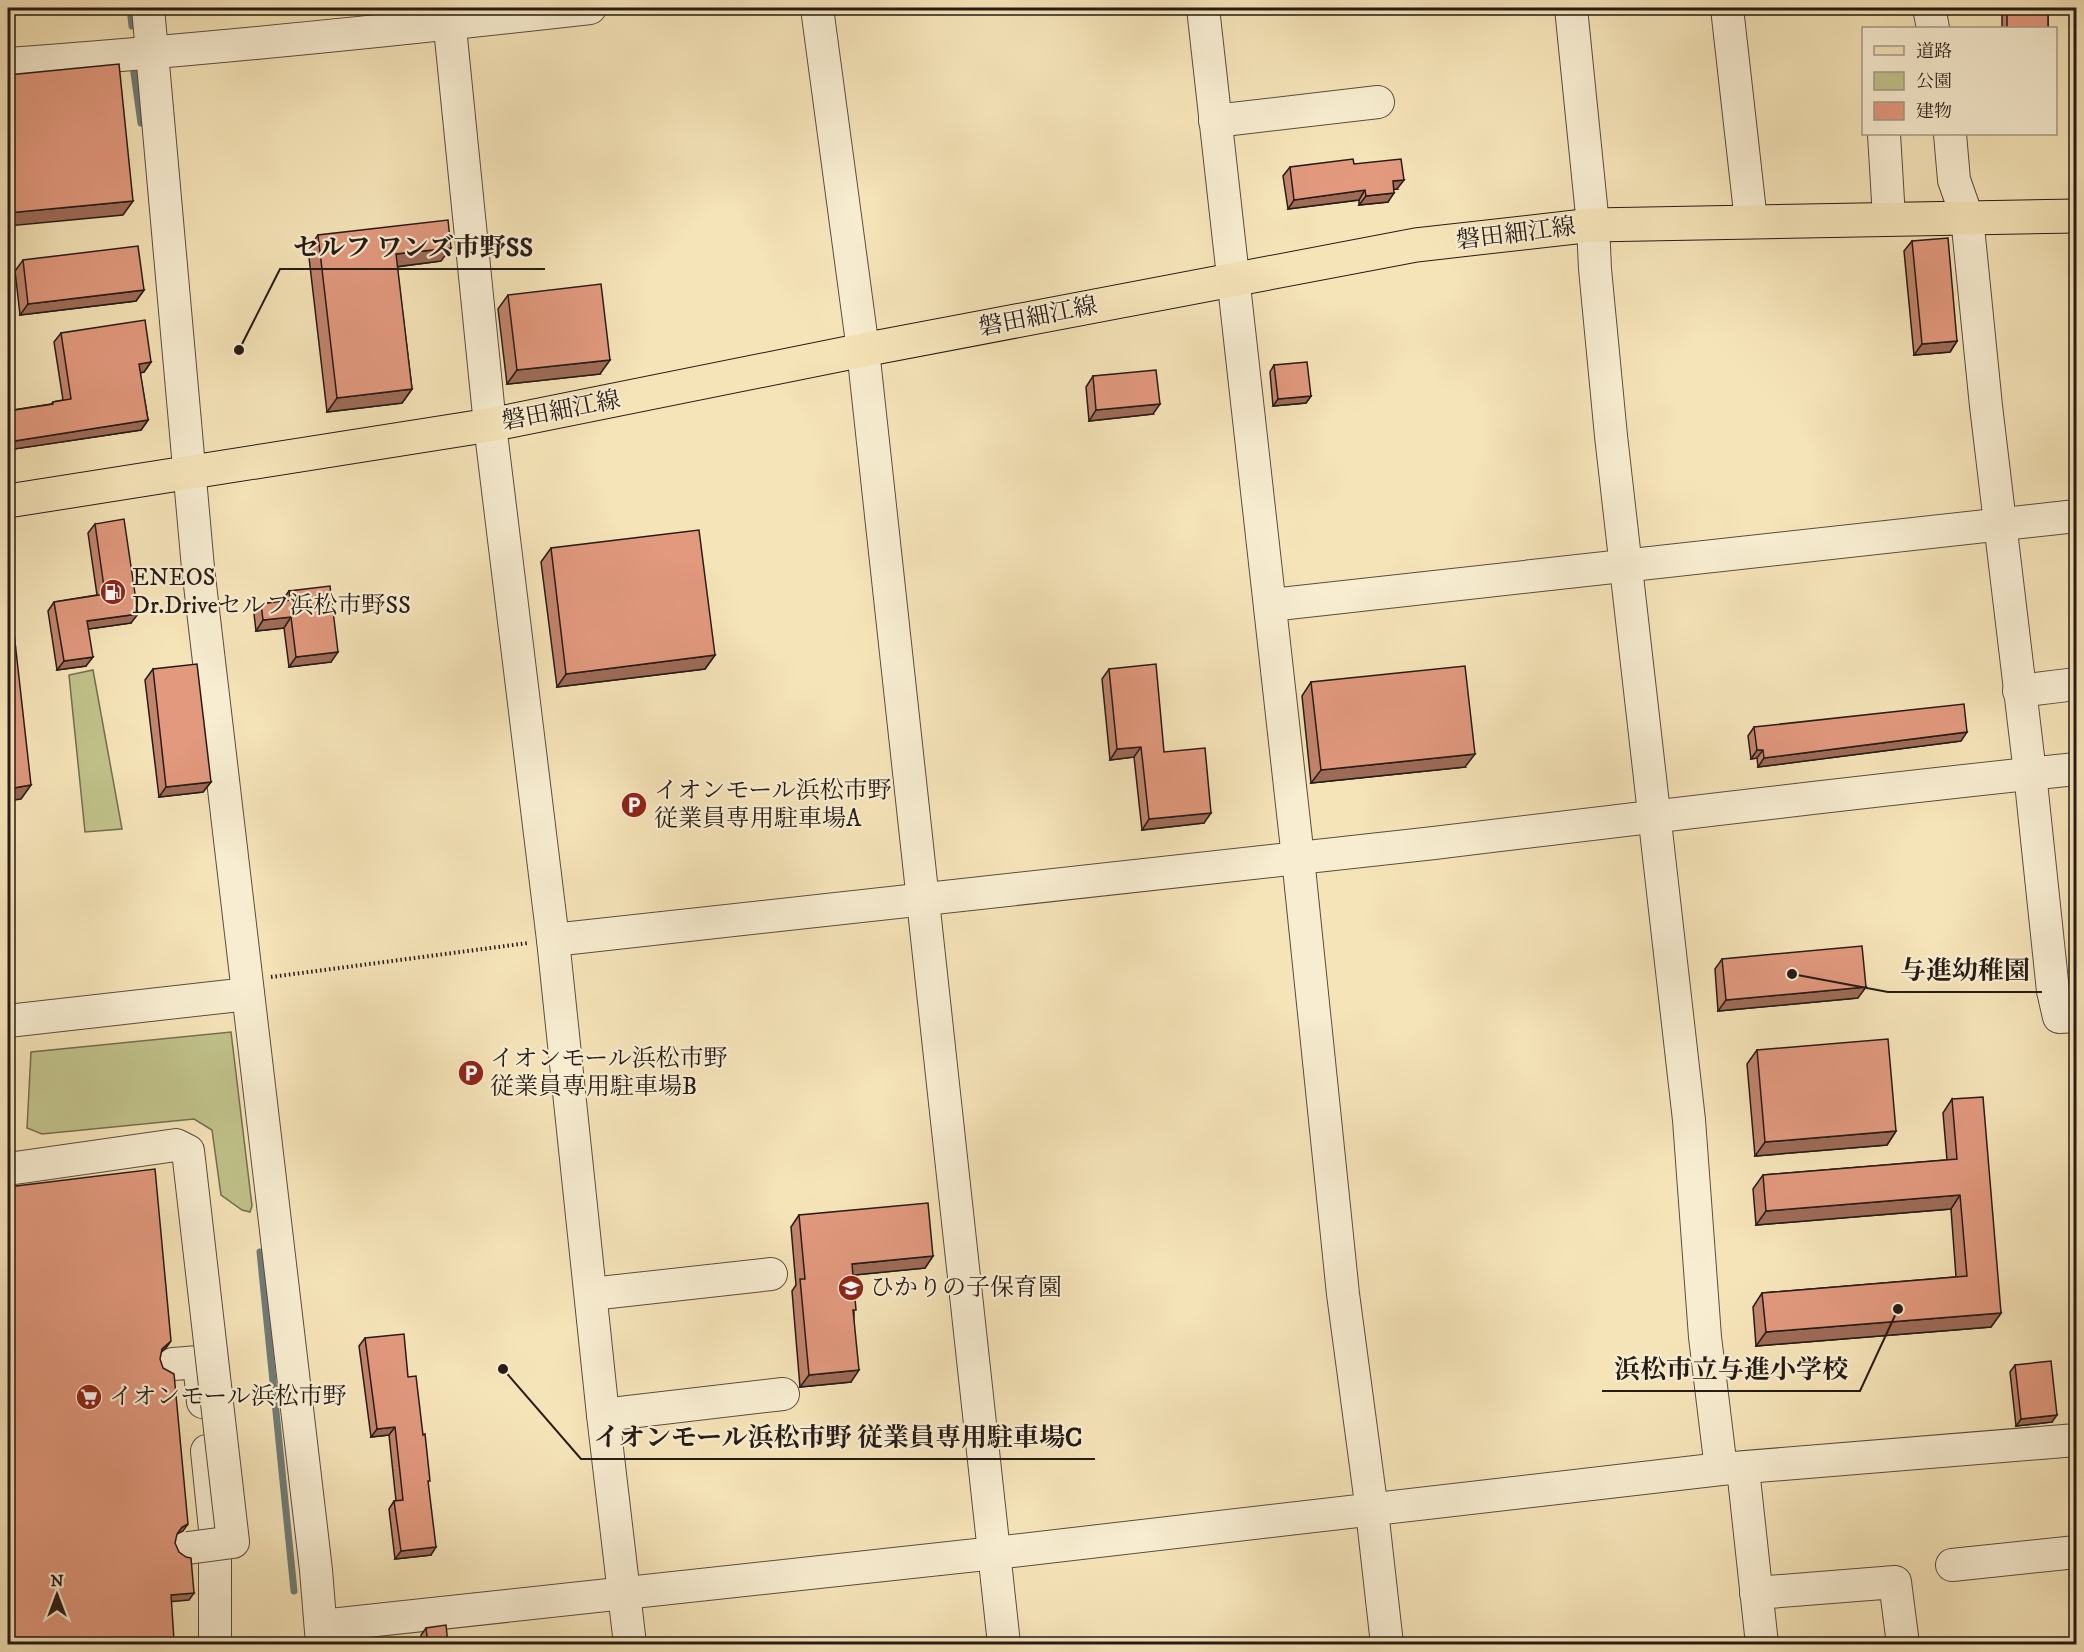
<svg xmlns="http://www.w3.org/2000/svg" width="2084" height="1652" font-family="'IM FELL DW Pica','Noto Serif JP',serif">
<rect width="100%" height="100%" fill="#f5e4b8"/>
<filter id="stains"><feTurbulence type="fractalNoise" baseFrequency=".00333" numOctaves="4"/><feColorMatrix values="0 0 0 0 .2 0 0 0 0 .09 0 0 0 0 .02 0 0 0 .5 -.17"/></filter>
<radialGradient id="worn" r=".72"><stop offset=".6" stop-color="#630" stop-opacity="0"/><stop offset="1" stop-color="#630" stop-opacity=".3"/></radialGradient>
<g fill="#c1c28b" stroke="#746e50" stroke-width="1.5">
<polygon points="93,670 122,829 85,832 69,675"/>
<polygon points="231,1032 252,1206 250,1212 242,1210 221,1195 212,1130 194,1119 42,1134 27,1128 31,1052"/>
</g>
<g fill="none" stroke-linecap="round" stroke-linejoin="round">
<g stroke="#707c78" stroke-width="7">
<polyline points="130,8 132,26"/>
<polyline points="133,66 141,123"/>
<polyline points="260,1252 294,1591"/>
</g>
<g stroke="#5a4d3e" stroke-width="34">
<g id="minor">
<polyline points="148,8 198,568 316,1570 322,1644"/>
<polyline points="448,8 490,425 553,940 603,1415 630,1644"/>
<polyline points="817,8 863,350 1004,1644"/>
<polyline points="1203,8 1298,858 1343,1294 1372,1511 1387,1644"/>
<polyline points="1571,8 1593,225 1595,269 1611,436 1689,1120 1705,1337 1721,1469"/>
<polyline points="1727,8 1751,221"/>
<polyline points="1929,8 1933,28"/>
<path d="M8,64c194,-14 388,-34 582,-56"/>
<polyline points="1215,121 1378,102"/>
<polyline points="1884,134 1889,218"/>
<polyline points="1950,134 1954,180 1967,217 1986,406 2030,773 2053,991 2059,1017 2076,1016"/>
<polyline points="1270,605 2076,516"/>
<polyline points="2019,691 2076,684"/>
<path d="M553,940c294,-32 588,-62 881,-97 214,-26 428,-52 642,-74"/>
<polyline points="8,1021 248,994"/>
<polyline points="591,1294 771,1274"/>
<polyline points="173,1364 199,1362 203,1402"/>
<polyline points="603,1415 783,1394"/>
<polyline points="207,1451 215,1529 215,1644"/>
<polyline points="1743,1469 1762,1644"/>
<polyline points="1952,1565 2076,1552"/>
<polyline points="1756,1593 1895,1582 1903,1644"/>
<polyline points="321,1626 995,1553 1721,1469 2076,1440"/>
</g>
</g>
<g stroke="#261b16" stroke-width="35">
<polyline id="major" points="8,501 490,425 863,350 1416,245 1593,225 2076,216"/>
</g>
<polyline stroke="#261b16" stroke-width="4" stroke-dasharray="1.5 3" stroke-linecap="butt" points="271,977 528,943"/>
<use href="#minor" stroke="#f8edd1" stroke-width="32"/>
<use href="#major" stroke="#f5e4b8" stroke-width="33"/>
<g stroke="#5a4d3e" stroke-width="34" stroke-linecap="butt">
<polyline id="minor-bridge" points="8,1169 176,1145 188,1151 233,1542 188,1548"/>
</g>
<use href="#minor-bridge" stroke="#f8edd1" stroke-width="32"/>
</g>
<g fill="#c2846c" stroke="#261b16" stroke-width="1.5">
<rect x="2002" y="8" width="46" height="20"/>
<polygon points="1354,164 1397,189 1394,189 1388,202 1359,205 1359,200 1288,209 1283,176 1290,167"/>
<polygon points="318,235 441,261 397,267 412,389 402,403 327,412 308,249"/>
<polygon points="1912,241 1957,341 1950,352 1914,355 1904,251"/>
<polygon points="23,260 144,290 136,301 20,315 15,271"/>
<polygon points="508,295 600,374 507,384 498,309"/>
<polygon points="61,333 151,362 144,372 140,373 148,420 141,430 8,450 8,411 51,404 53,402 63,400 54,342"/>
<polygon points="1274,365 1311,396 1306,403 1273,406 1270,372"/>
<polygon points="1093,376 1153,414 1089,421 1086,387"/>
<polygon points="95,524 131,623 88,629 86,666 57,670 48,611 54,602 97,595 88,533"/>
<polygon points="551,548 715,655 705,669 557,687 541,562"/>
<polygon points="289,591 331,662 289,667 284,628 256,631 254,614 261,604 282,601"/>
<polygon points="153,669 211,782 203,792 159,797 145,680"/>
<polygon points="1109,669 1164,752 1204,823 1142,830 1134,757 1110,760 1102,679"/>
<polygon points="1311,682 1465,767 1311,783 1302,696"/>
<polygon points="1754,727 1961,741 1758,767 1757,758 1751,759 1748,736"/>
<polygon points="1722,959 1858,998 1718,1011 1715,969"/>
<polygon points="1757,1050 1896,1131 1887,1145 1755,1156 1747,1064"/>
<polygon points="1952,1099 2001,1313 1991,1327 1756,1346 1753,1307 1762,1293 1956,1277 1951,1209 1756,1225 1753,1189 1763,1175 1947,1160 1943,1113"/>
<polygon points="799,1215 933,1256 925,1268 853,1275 854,1314 851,1382 800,1387 792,1291 796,1285 791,1227"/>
<polygon points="365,1338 408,1377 428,1483 431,1555 395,1559 389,1509 394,1501 396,1501 389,1435 371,1437 359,1346"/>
<polygon points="2015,1365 2052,1422 2016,1426 2010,1372"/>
<polygon points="426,1628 448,1644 422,1644 421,1635"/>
</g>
<g fill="#9e6b58" stroke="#261b16" stroke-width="1.5">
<polygon points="1404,180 1397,189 1386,190 1393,181"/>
<polygon points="1365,190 1359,200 1288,209 1294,200"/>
<polygon points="1394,193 1388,202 1359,205 1366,196"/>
<polygon points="133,201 123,215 8,226 8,213"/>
<polygon points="451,248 441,261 386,268 396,254"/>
<polygon points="144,290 136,301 20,315 28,304"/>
<polygon points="1957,341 1950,352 1914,355 1922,344"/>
<polygon points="610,360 600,374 507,384 517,370"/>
<polygon points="151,362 144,372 132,374 139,364"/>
<polygon points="412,389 402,403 327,412 337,398"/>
<polygon points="1311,396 1306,403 1273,406 1278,399"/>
<polygon points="1160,404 1153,414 1089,421 1096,410"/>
<polygon points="148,420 141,430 8,450 8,442"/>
<polygon points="138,614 131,623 81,630 87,621"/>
<polygon points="291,617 284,628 256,631 263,620"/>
<polygon points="338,652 331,662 289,667 296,657"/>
<polygon points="715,655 705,669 557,687 566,674"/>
<polygon points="93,657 86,666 57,670 64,661"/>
<polygon points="1967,732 1961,741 1758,767 1764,758"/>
<polygon points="1141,747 1134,757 1110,760 1117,749"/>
<polygon points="1757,750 1763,750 1757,758 1751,759"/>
<polygon points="1475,754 1465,767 1311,783 1321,770"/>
<polygon points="211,782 203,792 159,797 166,787"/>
<polygon points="31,785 21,799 8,801 8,789"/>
<polygon points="1211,813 1204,823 1142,830 1149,819"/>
<polygon points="1866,987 1858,998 1718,1011 1726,1000"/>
<polygon points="1896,1131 1887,1145 1755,1156 1765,1142"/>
<polygon points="1960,1195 1951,1209 1756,1225 1766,1211"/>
<polygon points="933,1256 925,1268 844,1276 852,1264"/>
<polygon points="2001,1313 1991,1327 1756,1346 1766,1332"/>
<polygon points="171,1341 166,1348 157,1356 162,1349"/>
<polygon points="859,1370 851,1382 800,1387 809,1375"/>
<polygon points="2057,1415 2052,1422 2016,1426 2021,1419"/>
<polygon points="395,1427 389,1435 371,1437 377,1429"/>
<polygon points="188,1524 183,1531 177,1534 182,1527"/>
<polygon points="436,1547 431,1555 395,1559 401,1551"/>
<polygon points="194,1593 189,1600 166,1602 171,1595"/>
<polygon points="174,1640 171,1644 118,1644"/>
</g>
<g fill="#e2997e" stroke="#261b16" stroke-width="1.5">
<rect x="2007" y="8" width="41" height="20"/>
<polygon points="119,64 133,201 8,213 8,75"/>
<polygon points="1353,159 1354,164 1401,159 1404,180 1393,181 1394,193 1366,196 1365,190 1294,200 1290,167"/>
<polygon points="448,220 451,248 396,254 412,389 337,398 318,235"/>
<polygon points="1948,238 1957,341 1922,344 1912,241"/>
<polygon points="138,246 144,290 28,304 23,260"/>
<polygon points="601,284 610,360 517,370 508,295"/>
<polygon points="145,320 151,362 139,364 148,420 8,442 8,411 53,404 53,402 71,399 61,333"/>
<polygon points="1307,362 1311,396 1278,399 1274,365"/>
<polygon points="1156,370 1160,404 1096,410 1093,376"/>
<polygon points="124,519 138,614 87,621 93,657 64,661 54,602 105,594 95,524"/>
<polygon points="699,530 715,655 566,674 551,548"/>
<polygon points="8,579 31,785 8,789"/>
<polygon points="330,586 338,652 296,657 291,617 263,620 261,604 290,600 289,591"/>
<polygon points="197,664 211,782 166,787 153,669"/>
<polygon points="1156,664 1164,752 1205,748 1211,813 1149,819 1141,747 1117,749 1109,669"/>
<polygon points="1465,666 1475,754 1321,770 1311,682"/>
<polygon points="1964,704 1967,732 1764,758 1763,750 1757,750 1754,727"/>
<polygon points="1862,946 1866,987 1726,1000 1722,959"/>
<polygon points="1888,1039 1896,1131 1765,1142 1757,1050"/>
<polygon points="1983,1097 2001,1313 1766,1332 1762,1293 1967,1276 1960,1195 1766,1211 1763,1175 1957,1159 1952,1099"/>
<polygon points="155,1169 171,1341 162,1349 160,1359 163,1368 174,1374 188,1524 182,1527 177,1534 175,1543 179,1552 186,1557 191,1558 194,1593 171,1595 174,1640 118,1644 8,1644 8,1187"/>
<polygon points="928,1203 933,1256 852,1264 856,1310 853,1310 859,1370 809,1375 800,1279 805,1279 799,1215"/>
<polygon points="404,1334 408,1377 416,1376 423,1435 425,1434 430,1481 428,1481 436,1547 401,1551 394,1501 403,1500 395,1427 377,1429 365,1338"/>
<polygon points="2051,1361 2057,1415 2021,1419 2015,1365"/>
<polygon points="446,1625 448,1644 428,1644 426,1628"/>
</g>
<defs>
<g id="fuel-disc" transform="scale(1.35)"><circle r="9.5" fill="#8f2418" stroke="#f8edd1"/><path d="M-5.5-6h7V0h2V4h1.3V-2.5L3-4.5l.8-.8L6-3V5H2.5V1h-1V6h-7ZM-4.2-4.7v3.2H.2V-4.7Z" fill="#fff"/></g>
<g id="parking-disc" transform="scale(1.35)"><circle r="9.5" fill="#8f2418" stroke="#f8edd1"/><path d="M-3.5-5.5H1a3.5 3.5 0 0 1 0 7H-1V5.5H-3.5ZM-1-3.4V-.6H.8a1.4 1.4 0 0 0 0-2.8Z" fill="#fff"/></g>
<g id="school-disc" transform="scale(1.35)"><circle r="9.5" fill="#8f2418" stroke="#f8edd1"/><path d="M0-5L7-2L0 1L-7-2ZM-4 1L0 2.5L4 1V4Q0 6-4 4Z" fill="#fff"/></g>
<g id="supermarket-disc" transform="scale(1.35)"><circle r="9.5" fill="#8f2418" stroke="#f8edd1"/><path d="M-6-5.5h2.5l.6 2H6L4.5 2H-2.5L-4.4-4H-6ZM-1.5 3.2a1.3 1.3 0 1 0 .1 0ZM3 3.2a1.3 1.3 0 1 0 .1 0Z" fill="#fff"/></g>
</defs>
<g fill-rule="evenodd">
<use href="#fuel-disc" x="113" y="592"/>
<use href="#parking-disc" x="634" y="805"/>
<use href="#parking-disc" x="471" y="1073"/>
<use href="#school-disc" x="851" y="1288"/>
<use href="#supermarket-disc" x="89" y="1397"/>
</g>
<g text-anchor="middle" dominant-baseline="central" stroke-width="4.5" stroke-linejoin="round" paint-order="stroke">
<g font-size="24" fill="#261b16" stroke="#f8edd1">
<text transform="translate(1516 234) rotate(-7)">磐田細江線</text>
<text transform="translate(1038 317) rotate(-11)">磐田細江線</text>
<text transform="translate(561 411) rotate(-11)">磐田細江線</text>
</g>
<g font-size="24" fill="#261b16" stroke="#f8edd1" text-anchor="start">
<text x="132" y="578">ENEOS<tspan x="132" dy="28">Dr.Driveセルフ浜松市野SS</tspan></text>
<text x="654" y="791">イオンモール浜松市野<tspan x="654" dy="28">従業員専用駐車場A</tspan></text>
<text x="490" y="1059">イオンモール浜松市野<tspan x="490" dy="28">従業員専用駐車場B</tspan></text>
<text x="870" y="1288">ひかりの子保育園</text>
<text x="109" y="1397">イオンモール浜松市野</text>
</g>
</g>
<path fill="none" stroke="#261b16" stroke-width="2" d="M239 350L280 269H545M1792 974L1888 992H2042M1898 1309L1860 1391H1602M503 1369L581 1459H1095"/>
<g fill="#261b16" stroke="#f8edd1" stroke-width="2">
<circle cx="239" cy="350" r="6"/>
<circle cx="1792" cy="974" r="6"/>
<circle cx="1898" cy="1309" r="6"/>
<circle cx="503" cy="1369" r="6"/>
</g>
<g font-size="26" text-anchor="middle" font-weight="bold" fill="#261b16" stroke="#f8edd1" stroke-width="4.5" stroke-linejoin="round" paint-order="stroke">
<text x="413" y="256">セルフ ワンズ市野SS</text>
<text x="1965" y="979">与進幼稚園</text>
<text x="1731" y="1378">浜松市立与進小学校</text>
<text x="838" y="1446">イオンモール浜松市野 従業員専用駐車場C</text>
</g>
<rect width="2084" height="1652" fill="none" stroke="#f5e4b8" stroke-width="30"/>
<rect x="9" y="9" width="2066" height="1634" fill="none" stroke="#261b16" stroke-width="3"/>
<rect x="15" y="15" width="2054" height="1622" fill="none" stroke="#261b16" stroke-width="1.5"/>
<rect x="1862" y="27" width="195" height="108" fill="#f8edd1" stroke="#a49986" stroke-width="1.5"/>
<rect x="1874" y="46" width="30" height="9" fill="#f5e4b8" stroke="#a49986" stroke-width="1.5"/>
<text x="1916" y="57" font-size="18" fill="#261b16">道路</text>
<rect x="1874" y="72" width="30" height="18" fill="#c1c28b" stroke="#a49986" stroke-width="1.5"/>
<text x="1916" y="87" font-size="18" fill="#261b16">公園</text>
<rect x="1874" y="102" width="30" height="18" fill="#e2997e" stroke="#a49986" stroke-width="1.5"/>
<text x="1916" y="117" font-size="18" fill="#261b16">建物</text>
<g transform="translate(57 1595)" stroke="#f8edd1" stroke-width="4.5" paint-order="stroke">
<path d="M0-4.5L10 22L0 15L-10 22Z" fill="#261b16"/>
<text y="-9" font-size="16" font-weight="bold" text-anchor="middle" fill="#261b16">N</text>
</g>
<rect width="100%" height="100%" filter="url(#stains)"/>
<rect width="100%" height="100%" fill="url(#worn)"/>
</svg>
